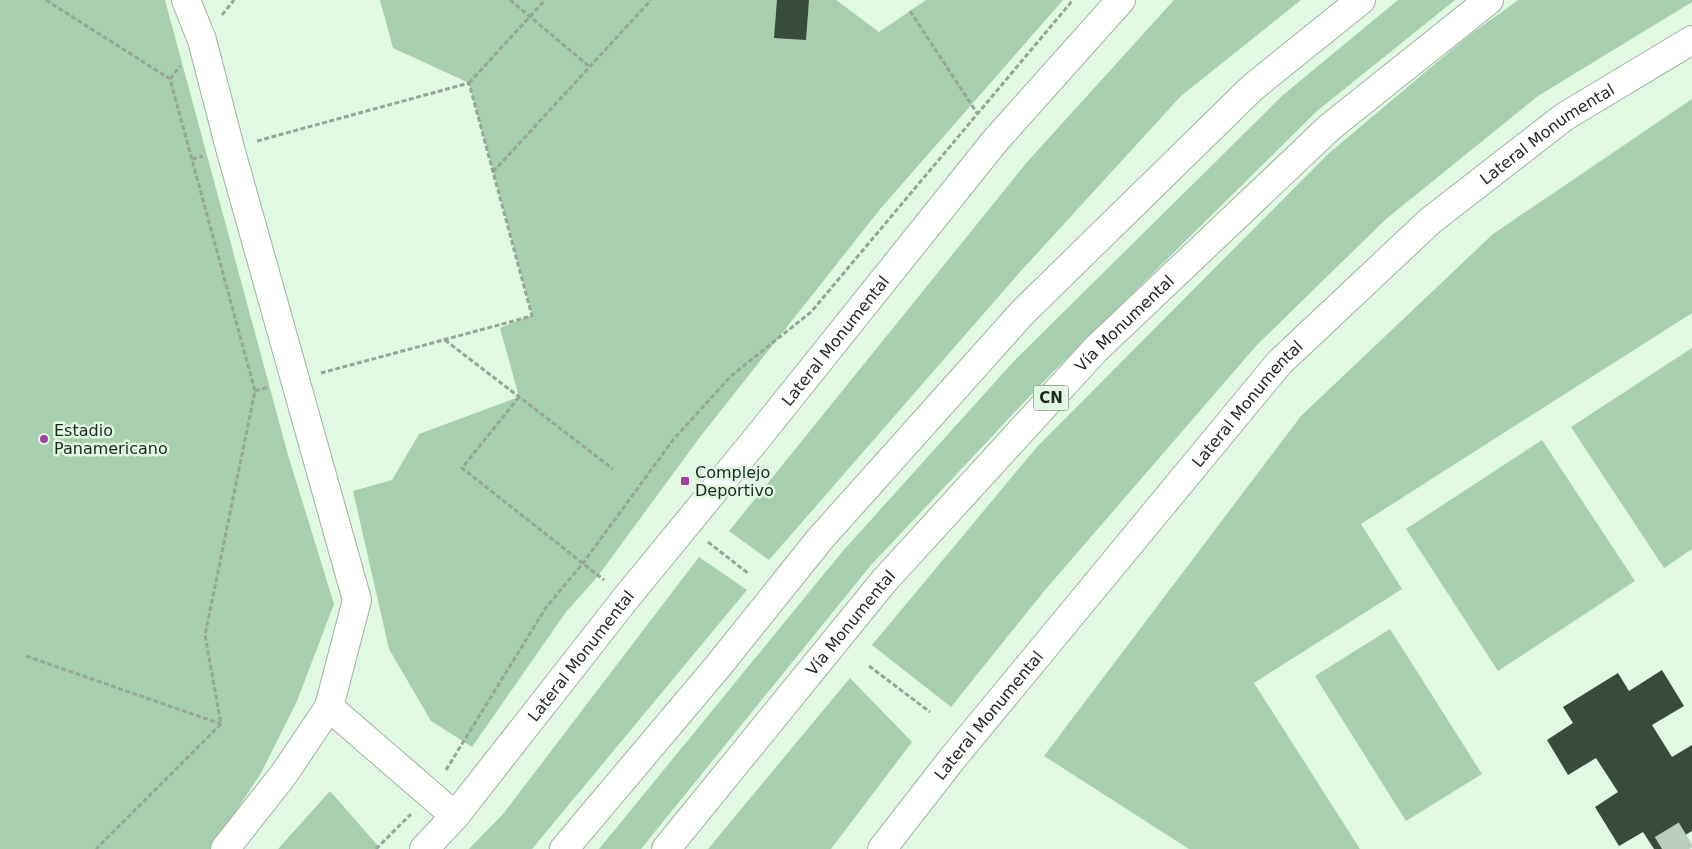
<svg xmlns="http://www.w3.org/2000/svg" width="1692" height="849" font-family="'DejaVu Sans',sans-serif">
<rect width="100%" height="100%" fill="#e1f8e3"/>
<g fill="#a8cfad">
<polygon points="0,0 165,0 288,455 334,604 297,701 261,773 211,849 0,849"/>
<polygon points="380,0 836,0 879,32 926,0 1063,0 881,208 700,437 598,576 566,612 472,747 431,721 389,649 353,491 392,480 419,434 519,397 500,328 532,315 469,83 393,48"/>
<polygon points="1174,0 1301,0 1181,96 1020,272 769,560 729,531 1028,161"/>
<polygon points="1398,0 1455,0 1317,111 1048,377 871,565 641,849 599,849 842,552 1014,361 1283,95"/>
<polygon points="1518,0 1692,0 1692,2 1538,96 1386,219 1256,346 1045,590 951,707 872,645 1036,448 1328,154 1467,37"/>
<polygon points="1692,99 1692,313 1361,524 1402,589 1254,683 1360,849 1189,849 1044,756 1301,416 1493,234"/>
<polygon points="1692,348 1692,549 1664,568 1571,427"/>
<polygon points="1542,440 1635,581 1498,671 1406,529"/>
<polygon points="699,557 747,590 532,849 469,849 503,814"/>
<polygon points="1390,629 1482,774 1406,821 1315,676"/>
<polygon points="850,678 912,742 831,849 708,849"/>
<polygon points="330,791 379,847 377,849 278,849"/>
</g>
<g fill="#394b3b">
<polygon points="777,0 809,0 806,40 774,38"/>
<polygon points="1662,670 1684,706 1652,725 1672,757 1692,745 1692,831 1662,849 1654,849 1643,832 1619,846 1595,807 1618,792 1596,758 1568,775 1547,740 1573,723 1563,707 1618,673 1629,691"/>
</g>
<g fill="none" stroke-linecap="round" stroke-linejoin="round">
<polyline stroke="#bacebc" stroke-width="28" stroke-dasharray="28 14" stroke-linecap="butt" points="1662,849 1692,831"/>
<g stroke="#9eb3a0" stroke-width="30">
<g id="minor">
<polyline points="186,0 202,40 230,148 357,600 329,707 284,774 225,849"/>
<polyline points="329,707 455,816"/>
<path id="s1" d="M424,849l31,-33 171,-218 132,-161 237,-296 126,-141"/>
<path id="s2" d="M882,849l70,-90 327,-396 151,-142 134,-104 128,-77"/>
</g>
</g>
<g stroke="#9eb3a0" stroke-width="30">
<g id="highway">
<polyline points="564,849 719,665 820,539 1023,312 1253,87 1361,0"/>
<path id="s3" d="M666,849l218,-268 212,-232 234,-222 159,-127"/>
</g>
</g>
<g stroke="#95a697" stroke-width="3" stroke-dasharray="5 2.5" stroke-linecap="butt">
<polyline points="46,0 170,79 255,391 205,635 221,724 96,849"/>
<polyline points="510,0 590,67"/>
<polyline points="910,11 977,113"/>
<polyline points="222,15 234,0"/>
<polyline points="170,79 180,66"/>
<polyline points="469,83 545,0"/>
<polyline points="257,141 469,83 532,316 321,373"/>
<polyline points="192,159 203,156"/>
<polyline points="493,172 651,0"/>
<polyline points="445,340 613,469"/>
<polyline points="255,391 269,387"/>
<polyline points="519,397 462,468 604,580"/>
<polyline points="708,542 749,574"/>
<polyline points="26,656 221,724"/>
<polyline points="869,666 930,712"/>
<polyline points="446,770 545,609 583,563 673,440 731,376 811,312 1073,0"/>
<polyline points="376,849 411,814"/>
</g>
<use href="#minor" stroke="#fff" stroke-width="28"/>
<use href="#highway" stroke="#fff" stroke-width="28"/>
</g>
<g fill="#a43fa3" stroke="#e1f8e3" stroke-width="2">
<circle cx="44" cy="439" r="5"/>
<rect x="680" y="476" width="10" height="10" rx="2.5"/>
</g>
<g text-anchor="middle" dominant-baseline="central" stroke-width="5" stroke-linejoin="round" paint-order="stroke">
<rect fill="#e1f8e3" stroke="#58655a" stroke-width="1" x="1033.5" y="385.5" width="35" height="25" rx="4"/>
<g font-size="15" font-weight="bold" fill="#1e261f">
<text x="1051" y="398">CN</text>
</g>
<g font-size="16" fill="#1e261f" stroke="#e1f8e3">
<text stroke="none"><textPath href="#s2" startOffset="981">Lateral Monumental</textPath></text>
<text stroke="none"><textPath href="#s3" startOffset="698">Vía Monumental</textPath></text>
<text stroke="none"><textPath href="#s1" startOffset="654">Lateral Monumental</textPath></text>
<text stroke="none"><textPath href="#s2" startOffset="576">Lateral Monumental</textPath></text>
<text stroke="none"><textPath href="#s3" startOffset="292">Vía Monumental</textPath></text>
<text stroke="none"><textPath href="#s1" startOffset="249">Lateral Monumental</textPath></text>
<text stroke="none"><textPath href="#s2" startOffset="171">Lateral Monumental</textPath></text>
</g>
<g font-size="16" fill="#1e261f" stroke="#e1f8e3" text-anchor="start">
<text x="54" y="430">Estadio<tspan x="54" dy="18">Panamericano</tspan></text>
<text x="695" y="472">Complejo<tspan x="695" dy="18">Deportivo</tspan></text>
</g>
</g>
</svg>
